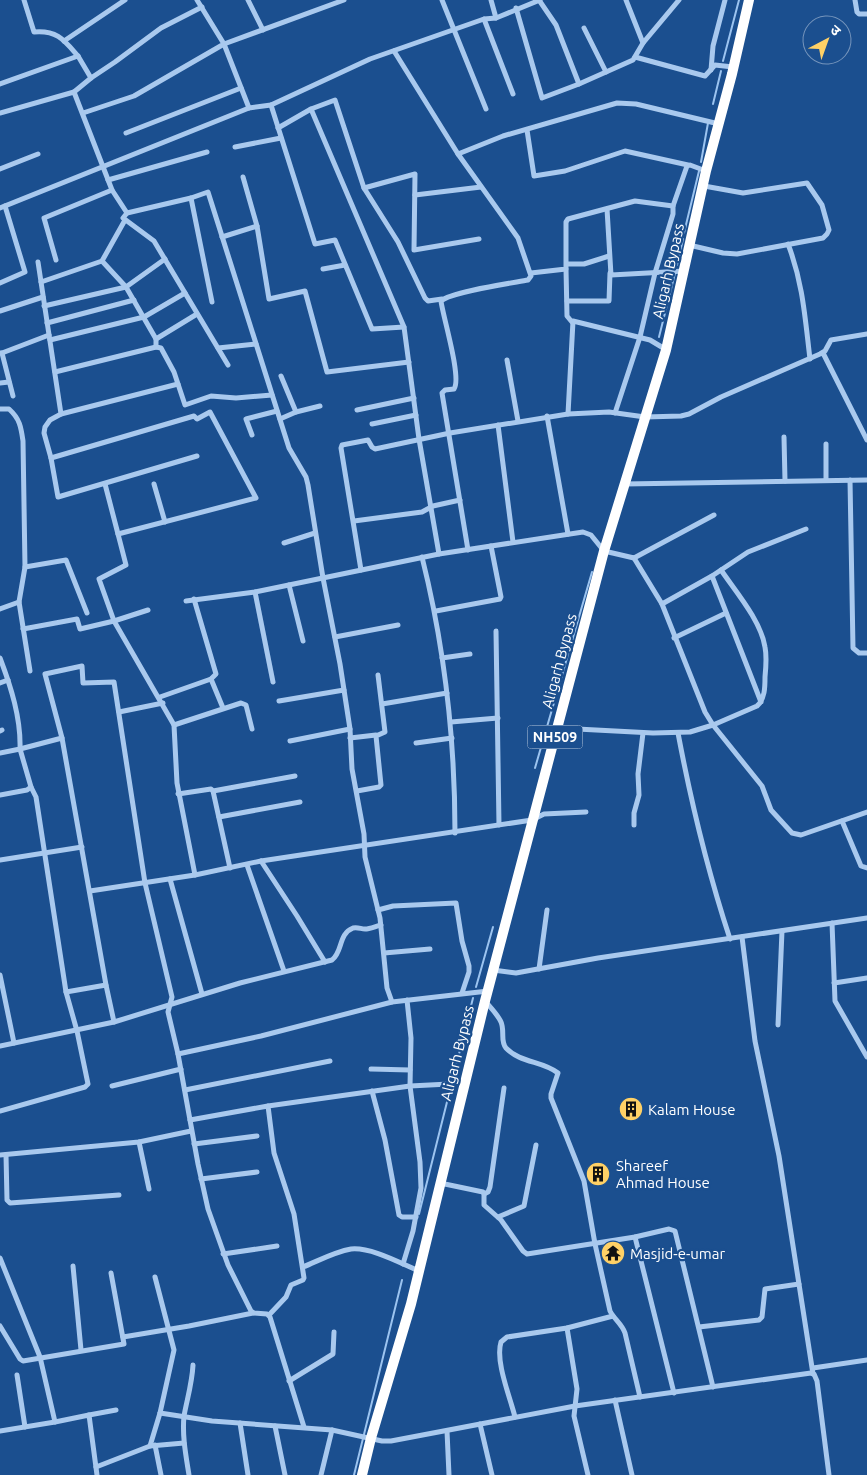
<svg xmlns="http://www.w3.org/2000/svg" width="867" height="1475" font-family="Ubuntu,'Noto Sans Devanagari',sans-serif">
<rect width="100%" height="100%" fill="#1b4f8f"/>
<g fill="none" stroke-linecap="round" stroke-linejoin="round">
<g stroke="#9cc4f0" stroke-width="2">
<polyline points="723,61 739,0"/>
<polyline points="713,104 721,71"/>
<polyline points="701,162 708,123"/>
<polyline points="684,233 699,171"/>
<polyline points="677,265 683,239"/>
<polyline points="659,337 675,273"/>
<polyline points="535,768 592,572"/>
<polyline points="476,987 493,927"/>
<polyline points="419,1214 473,998"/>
<polyline points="354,1475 402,1280"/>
</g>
<g stroke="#a9c9ee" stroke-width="5">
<path d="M24,0l10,32c23,-2 30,8 44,24"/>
<polyline points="248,0 263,30"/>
<polyline points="442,0 486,109"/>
<polyline points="491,0 496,18"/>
<polyline points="539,0 556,25 579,84"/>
<polyline points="855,0 857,12 859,14 867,14"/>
<polyline points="516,8 542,98 579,84 633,60 643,43 626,0"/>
<polyline points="484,19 513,94"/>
<polyline points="584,28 606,72"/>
<polyline points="64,41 125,0"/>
<polyline points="643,43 679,0"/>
<path d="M394,51l64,103 60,84 13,38 -3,4c-16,3 -78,12 -87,21 2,16 21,77 13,88l-9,1 -3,3 26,157"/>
<polyline points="635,57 705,76 715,65 733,67"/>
<polyline points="711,70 713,46 725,0"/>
<polyline points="0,84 78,56 91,78"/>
<polyline points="74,92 91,78 115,62 161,28 202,7"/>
<polyline points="271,105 315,244 335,240 372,329 404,327"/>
<polyline points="249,108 224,44 344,0"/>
<polyline points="311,109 404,327 419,439 439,554"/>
<polyline points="0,113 74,92 112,190 127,213 123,218 154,241 228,365"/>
<polyline points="83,113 134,96 224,44 197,0"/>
<polyline points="278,128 311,109 335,100 364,188 398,242 425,298 428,301 442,299"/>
<polyline points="527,130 534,176 565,171 625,151 688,165"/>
<polyline points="126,133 241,88"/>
<polyline points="235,147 281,138"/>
<polyline points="458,154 503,136 617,103 636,104 719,124"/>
<polyline points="0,169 38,154"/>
<polyline points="243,177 257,226"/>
<polyline points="108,180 207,152"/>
<polyline points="364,188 415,174 414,250 479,239"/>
<polyline points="415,195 481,187"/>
<polyline points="191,198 212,302"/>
<polyline points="0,208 249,108 271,105 370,59 484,19 496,18 540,0"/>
<polyline points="607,209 611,275 684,271"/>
<polyline points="127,213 191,198 208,192 289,448 306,477 308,485 323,578 340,664 350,729 352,769 364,834 365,857 380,918 387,988 392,1002"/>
<polyline points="222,237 257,226 269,299 305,291 327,372 409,362"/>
<path d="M788,244c15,39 17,74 22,115"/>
<polyline points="689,245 723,253 737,254 823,238 827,234 829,230 822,205 807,183 743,193 704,186"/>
<polyline points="56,260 44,218 112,190"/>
<polyline points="102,261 126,287 156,339 156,347 161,348 174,372 185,405 211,396 236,398 272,395"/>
<polyline points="38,262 61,414 50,420 45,427 44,433 51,458 58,497 197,456"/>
<polyline points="567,264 584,264 609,256"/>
<polyline points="323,269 345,265"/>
<polyline points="566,269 567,316 572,322"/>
<polyline points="531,273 566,269 566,222 568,219 635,201 673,206 687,166 690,165 706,171"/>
<polyline points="41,282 102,261 125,220"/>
<polyline points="0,283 25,272 5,206"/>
<polyline points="567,301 609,301 610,273"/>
<polyline points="44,306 126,287 165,259"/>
<polyline points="0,311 43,297"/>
<polyline points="47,323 134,300"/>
<polyline points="156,339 197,314"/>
<polyline points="50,340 144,317 185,293"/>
<polyline points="218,348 256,344"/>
<polyline points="0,353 2,353 13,396"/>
<polyline points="2,353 49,335"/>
<polyline points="823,353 867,440"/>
<polyline points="507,360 518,421"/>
<polyline points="55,372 156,347"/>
<polyline points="281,376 296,412"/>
<polyline points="0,383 9,382"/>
<path d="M0,409h9c11,10 12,18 14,32l2,126 -6,35 11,69"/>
<polyline points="357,410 414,398"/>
<polyline points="615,413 640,337 655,273 673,214 673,206"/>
<polyline points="61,414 178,384"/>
<polyline points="568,414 573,321 650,340 665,349"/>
<polyline points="547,416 568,534"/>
<polyline points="280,419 296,412 320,406"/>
<polyline points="372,424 416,415"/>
<polyline points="498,425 513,542"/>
<polyline points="252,435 246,419 277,411"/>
<polyline points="784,437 785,481"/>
<polyline points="826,444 826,480"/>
<polyline points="51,458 194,416 197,419 210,412 256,498 118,534 126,565 99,579 114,621 174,725 177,783 195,875"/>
<polyline points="850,480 853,648 859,653 867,653"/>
<polyline points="105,484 118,534"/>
<polyline points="154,484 165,522"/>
<polyline points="624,484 867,480"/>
<polyline points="354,521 422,512 433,506 460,500"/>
<polyline points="284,543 315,533"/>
<path d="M422,557c23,92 33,181 33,276"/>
<polyline points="634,558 662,604 705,712 713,725 762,786 771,810 792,833 801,835 867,812"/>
<polyline points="25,567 66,560 87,613"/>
<polyline points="361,570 341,448 342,445 368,440 372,447 375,449 450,433 568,414 609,412 645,417 681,416 689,414 721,397 820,354 825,351 831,340 867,334"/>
<polyline points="712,576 761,702"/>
<polyline points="289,585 303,641"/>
<polyline points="255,592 273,682"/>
<polyline points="186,601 255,592 439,554 583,532 591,535 604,551 634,558 714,515"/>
<polyline points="662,604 712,576 748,552 806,529"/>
<polyline points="0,609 19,602"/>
<polyline points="436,611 500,599 501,597 491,546"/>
<polyline points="23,629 77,619 80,629 114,621 148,610"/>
<polyline points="496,631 499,825"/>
<polyline points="335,637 398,625"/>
<polyline points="674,638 726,613"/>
<path d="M0,658c11,29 21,60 20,91l-20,4"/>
<polyline points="442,658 470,654"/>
<polyline points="211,679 223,708"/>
<polyline points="0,683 8,680"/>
<polyline points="160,697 211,679 216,674 194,599"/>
<polyline points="279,701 344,690"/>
<polyline points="382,704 447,693"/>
<polyline points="119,712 163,703"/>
<polyline points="451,722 498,718"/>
<polyline points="174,725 241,703 246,705 252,729"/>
<path d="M558,728l95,5 37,-1 23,-7 44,-19c8,-7 8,-19 8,-29 1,-10 2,-20 0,-30 -4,-26 -29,-55 -44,-77"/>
<polyline points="0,731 2,730"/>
<path d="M678,733c13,69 30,139 52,206"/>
<polyline points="350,738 376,735"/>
<polyline points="290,741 350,729"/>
<polyline points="416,743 452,738"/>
<polyline points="213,791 295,776"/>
<polyline points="357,791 379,787 381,785 376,736 385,732 378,675"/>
<polyline points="178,794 211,789 213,791 230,868"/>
<polyline points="0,795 27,790 31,787 20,749 62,738"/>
<polyline points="219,817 300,802"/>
<polyline points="842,821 861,866 867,868"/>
<polyline points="634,825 634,813 639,795 638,774 643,733"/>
<polyline points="0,860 82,847"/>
<polyline points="261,861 297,916 325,962"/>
<polyline points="247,865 284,971"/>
<polyline points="170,879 202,994"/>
<polyline points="90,891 195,875 261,861 532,820 544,814 586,812"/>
<polyline points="378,910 393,906 456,903 462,941 469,966 469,972 462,993"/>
<polyline points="832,923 835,1001 867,1057"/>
<polyline points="742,937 755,1041 779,1156 813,1374"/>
<polyline points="384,953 430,949"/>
<polyline points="539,969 547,910"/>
<polyline points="493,970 516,973 598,958 867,918"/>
<polyline points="0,975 14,1043"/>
<polyline points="834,983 867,978"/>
<polyline points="66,992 106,985"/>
<path d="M485,1001c5,6 13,14 16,21 4,9 -1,19 5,26 14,15 37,13 52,25l-7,21v4l33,83 11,63 15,67c4,8 12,13 15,22l15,64"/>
<polyline points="114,1022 106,985 62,738 45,674 82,666 83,683 114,682 145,883 172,997 168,1012 178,1054 198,1164 208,1209 228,1265 251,1311 254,1313 267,1314 270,1317 304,1427"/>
<polyline points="778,1025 782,931"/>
<path d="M0,1046l114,-24 126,-39 92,-23c11,-8 6,-26 21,-32 5,-1 8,1 12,1 5,0 11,-3 16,-4"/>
<polyline points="178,1054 261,1036 392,1002 488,991"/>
<polyline points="371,1069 410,1070"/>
<polyline points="112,1086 181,1069"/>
<polyline points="185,1090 330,1061"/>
<polyline points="372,1091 385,1140 399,1215 402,1217 416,1217"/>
<polyline points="0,1111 85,1087 88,1084 77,1031 66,992 36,797 31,787"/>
<polyline points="190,1120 268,1106"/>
<polyline points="139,1142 149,1189"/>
<polyline points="194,1144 257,1136"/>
<polyline points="0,1155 139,1142 191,1131"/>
<polyline points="6,1155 7,1200 10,1203 119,1195"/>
<polyline points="201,1179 257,1172"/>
<polyline points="440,1183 483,1192 484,1194 484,1205 501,1220 523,1251 527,1254 635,1237 669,1229 675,1231 713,1387"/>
<polyline points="484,1194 488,1192 490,1187 504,1088"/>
<polyline points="498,1217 524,1206 536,1145"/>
<polyline points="635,1237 674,1393"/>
<polyline points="223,1254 277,1246"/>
<polyline points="0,1258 40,1357 55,1422 89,1415 97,1475"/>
<polyline points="403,1264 413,1231 421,1188 420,1162 410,1086 411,1038 407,1000"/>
<polyline points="73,1266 81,1350"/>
<path d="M303,1267c15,-6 31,-15 48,-18 20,-2 49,14 68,22"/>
<polyline points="269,1315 286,1297 291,1285 303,1280 304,1278 294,1214 274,1153 268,1106 410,1086 449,1084"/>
<polyline points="0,1326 20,1359 23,1361 124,1344 111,1273"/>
<polyline points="699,1327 759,1320 762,1317 765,1289 799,1284"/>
<polyline points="567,1328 577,1389 574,1416 588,1475"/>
<polyline points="123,1337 189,1326 253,1313"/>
<polyline points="813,1368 867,1360"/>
<polyline points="17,1375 25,1427"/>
<polyline points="289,1381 333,1354 334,1332"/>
<polyline points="615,1400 632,1475"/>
<polyline points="160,1413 212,1421 332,1430 382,1441 391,1441 575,1406 811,1373 814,1374 817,1381 829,1475"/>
<polyline points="89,1415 116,1410"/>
<path d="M515,1417c-5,-20 -20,-56 -14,-75l6,-5 60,-9 46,-12"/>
<polyline points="240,1423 248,1475"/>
<polyline points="480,1424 492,1475"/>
<polyline points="275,1426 285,1475"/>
<polyline points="0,1431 55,1422"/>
<polyline points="447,1431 449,1475"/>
<polyline points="155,1445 161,1475"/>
<polyline points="150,1446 184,1443"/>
<polyline points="96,1467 150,1446 160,1413 174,1350 155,1277"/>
<path d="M189,1475c-3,-19 -7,-39 -5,-59 3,-17 8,-32 9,-51"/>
<polyline points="321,1475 332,1430"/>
</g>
<polyline stroke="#fff" stroke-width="10" points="362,1475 371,1438 411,1304 485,1001 604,551 666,350 706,171 732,74 749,0"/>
</g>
<defs>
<g id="building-disc" transform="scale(1.25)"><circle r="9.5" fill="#ffd166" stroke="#1b4f8f"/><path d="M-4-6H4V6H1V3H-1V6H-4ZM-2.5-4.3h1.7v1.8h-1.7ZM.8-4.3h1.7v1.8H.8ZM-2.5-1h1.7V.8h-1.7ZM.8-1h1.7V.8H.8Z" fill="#111"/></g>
<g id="temple-disc" transform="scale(1.25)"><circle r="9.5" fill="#ffd166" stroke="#1b4f8f"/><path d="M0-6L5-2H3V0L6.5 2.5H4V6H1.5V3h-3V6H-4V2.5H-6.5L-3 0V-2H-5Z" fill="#111"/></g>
</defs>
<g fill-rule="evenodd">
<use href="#building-disc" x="631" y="1109"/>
<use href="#building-disc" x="598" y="1174"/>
<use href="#temple-disc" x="613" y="1253"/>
</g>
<g text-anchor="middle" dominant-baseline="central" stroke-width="4.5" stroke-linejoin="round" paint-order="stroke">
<rect fill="#1b4f8f" stroke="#bbcadd" stroke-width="1" x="527.5" y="725.5" width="55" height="23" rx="4"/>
<g font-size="14" font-weight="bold" fill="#fff">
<text x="555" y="737">NH509</text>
</g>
<g font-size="15" fill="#fff" stroke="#1b4f8f">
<text transform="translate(668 271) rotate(-77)">Aligarh Bypass</text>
<text transform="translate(559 661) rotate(-75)">Aligarh Bypass</text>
<text transform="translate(457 1053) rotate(-76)">Aligarh Bypass</text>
</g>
<g font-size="15" fill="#fff" stroke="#1b4f8f" text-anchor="start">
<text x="648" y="1109">Kalam House</text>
<text x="616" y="1165">Shareef<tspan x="616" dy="17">Ahmad House</tspan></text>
<text x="630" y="1253">Masjid-e-umar</text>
</g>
</g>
<g transform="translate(827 40) rotate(41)"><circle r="24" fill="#1b4f8f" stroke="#7695bc"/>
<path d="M0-4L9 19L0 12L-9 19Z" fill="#ffd166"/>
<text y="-8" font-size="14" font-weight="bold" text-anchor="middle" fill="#ffffff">उ</text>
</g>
</svg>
